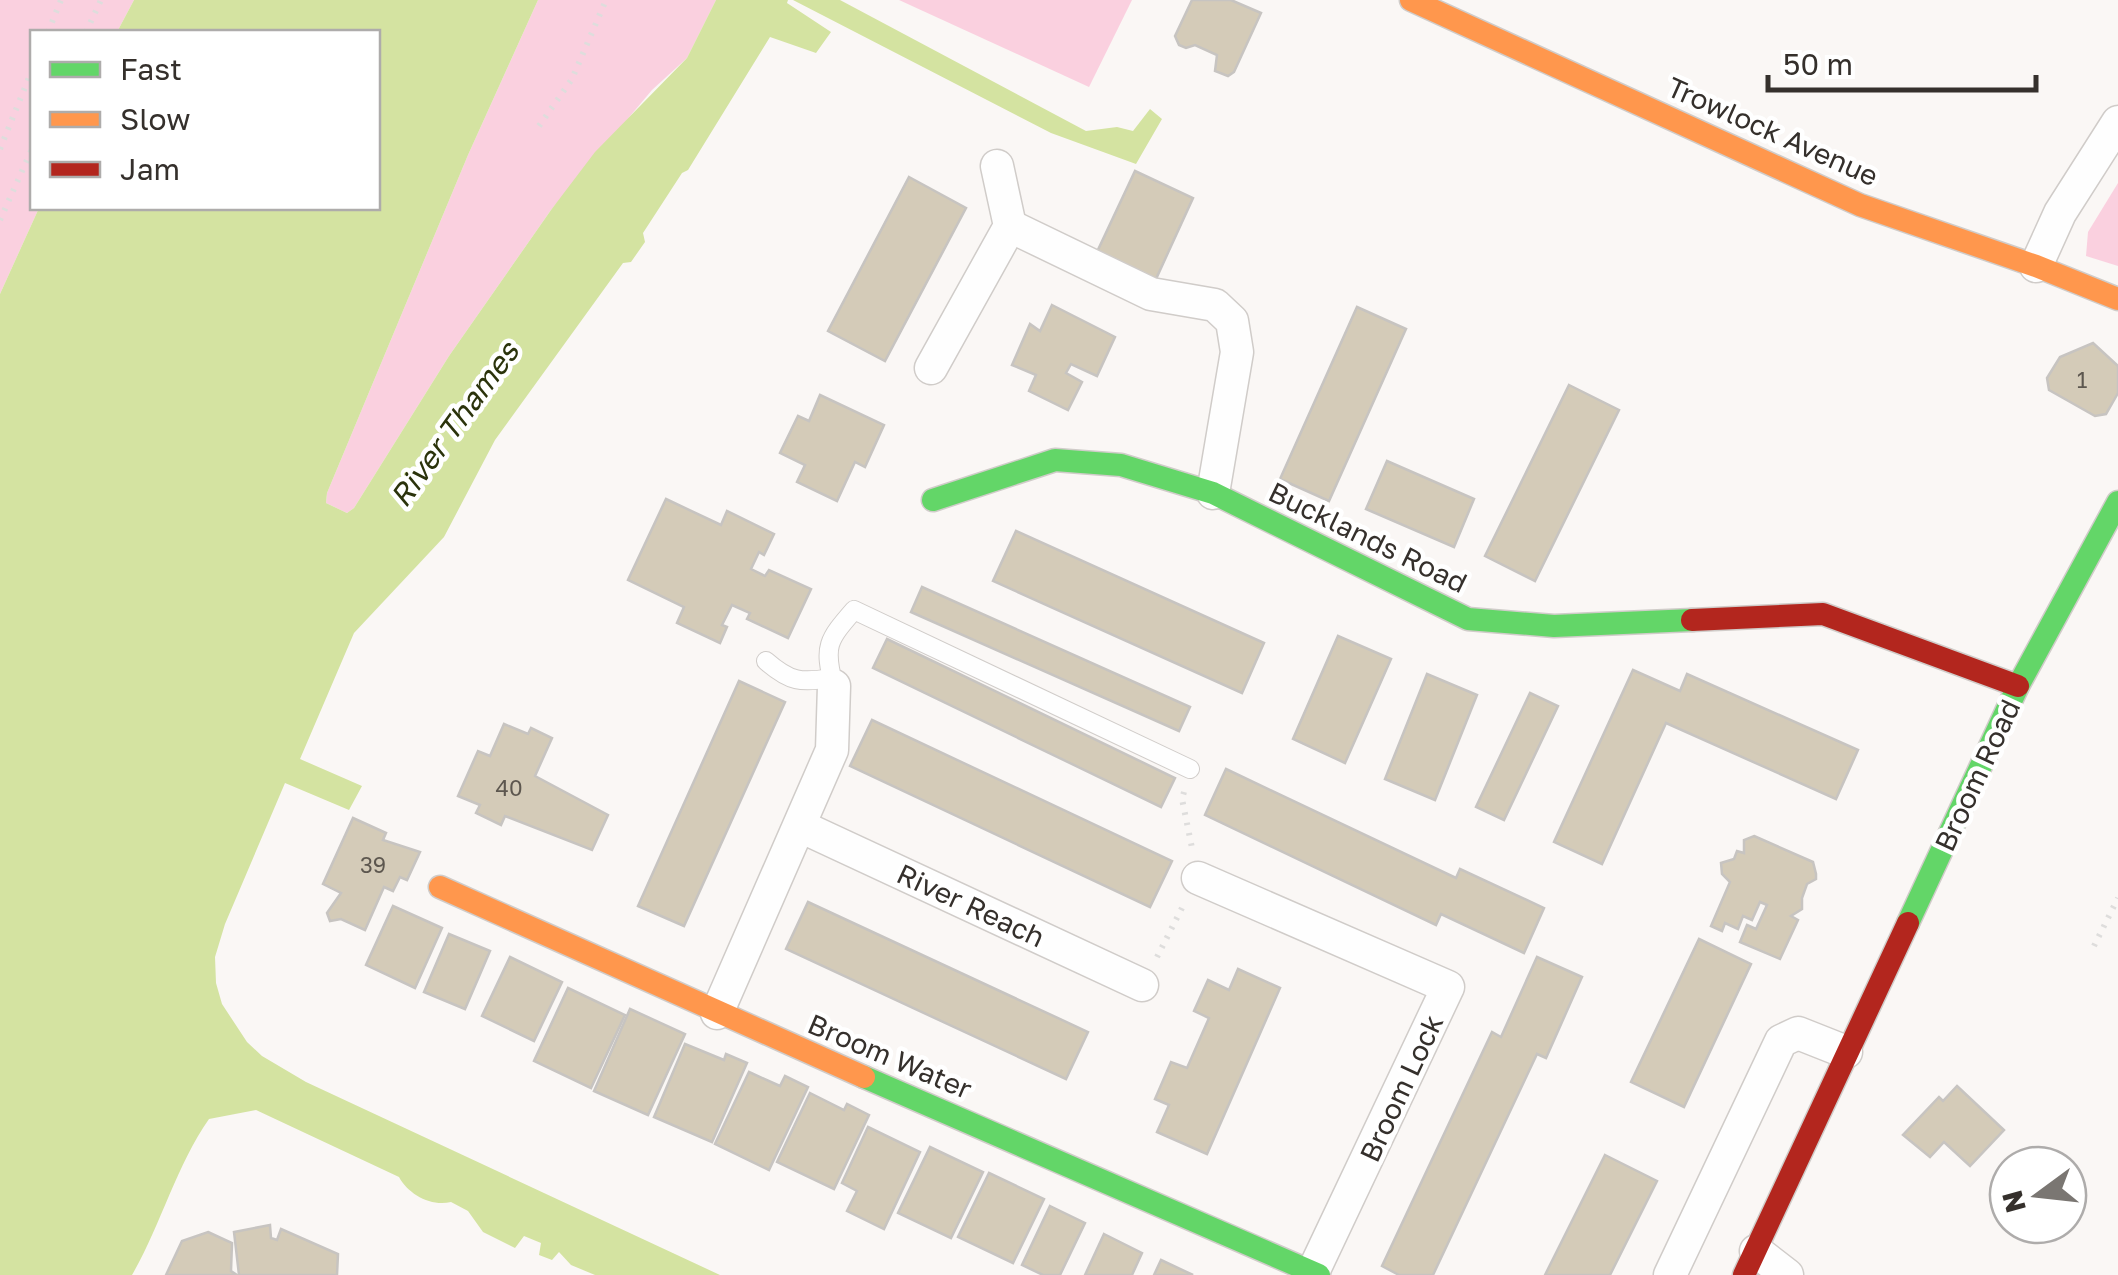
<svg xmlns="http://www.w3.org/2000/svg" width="2118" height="1275" font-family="'Golos Text',sans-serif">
<rect width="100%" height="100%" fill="#faf7f5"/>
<g fill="#fad0df">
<polygon points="0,0 134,0 117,32 32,32 32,208 39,208 0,294"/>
<polygon points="538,0 716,0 687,58 652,90 551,210 449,356 354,508 347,513 326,503 327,493 468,155"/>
<polygon points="899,0 1132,0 1089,87"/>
<polygon points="2118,183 2118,266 2086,256 2088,232"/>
</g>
<g fill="#d4e3a1">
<path d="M134,0h404l-70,155 -141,338 -1,10 21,10 7,-5 95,-152 102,-146 44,-58 92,-94 29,-58h72l-1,3 44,29 -15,21 -46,-16 -82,133 -6,3 -39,60 2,9 -14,20 -8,1 -128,177 -51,97 -90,96 -54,126 62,27 -13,24 -64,-27 -60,141 -10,33 1,26 6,21 25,38 15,14 44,26 414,193h-125l-24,-10 -12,-13 -7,8 -13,-5 2,-12 -17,-7 -9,12 -32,-16 -15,-21 -17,-9c-20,5 -43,-8 -52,-25l-143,-67 -47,9c-33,47 -48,106 -77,156h-132v-981l39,-86h339v-176h-261z"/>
<polygon points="793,0 840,0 1086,131 1117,127 1133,131 1150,109 1162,119 1136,164 1051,133"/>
</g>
<g fill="#d4cbb8" stroke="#c7c4c1" stroke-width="2.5">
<polygon points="1192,0 1231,0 1261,13 1234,72 1228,76 1215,71 1217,55 1195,45 1186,48 1179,45 1175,36"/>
<polygon points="1135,171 1193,198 1156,279 1097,252"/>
<polygon points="909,177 966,208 885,361 828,331"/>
<polygon points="1052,305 1115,337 1097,376 1071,364 1066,373 1082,382 1068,410 1029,391 1036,375 1012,365 1030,324 1040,331"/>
<polygon points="1357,307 1406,329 1329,501 1280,479"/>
<polygon points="2093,343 2118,366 2118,393 2106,414 2095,416 2049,390 2047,378 2060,357"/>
<polygon points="1569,385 1619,410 1535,581 1485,556"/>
<polygon points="820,395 884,425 865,467 855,462 837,501 797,482 805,465 780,453 798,416 809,421"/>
<polygon points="1387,461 1474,499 1454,547 1366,509"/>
<polygon points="666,499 721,525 727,511 774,534 764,555 759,552 751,569 765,576 769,570 811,589 788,638 747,619 750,613 732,605 722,625 727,627 720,643 677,623 684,607 628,580"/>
<polygon points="1016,531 1264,643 1242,693 993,581"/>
<polygon points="922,587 1190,707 1179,731 911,612"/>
<polygon points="1338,636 1391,659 1345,763 1293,739"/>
<polygon points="887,639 1175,778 1161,807 873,668"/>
<polygon points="1633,670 1680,691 1687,674 1858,750 1836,799 1666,723 1602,864 1554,842"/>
<polygon points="1427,674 1477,695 1435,800 1385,779"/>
<polygon points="739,681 785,702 684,926 638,906"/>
<polygon points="1530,693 1558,706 1504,820 1476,807"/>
<polygon points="872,720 1172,861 1150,907 850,766"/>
<polygon points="504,724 528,734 531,728 552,738 535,776 608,815 592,850 505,816 501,825 476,813 480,805 458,796 478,751 490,756"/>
<polygon points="1226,769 1456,878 1460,869 1544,908 1524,953 1441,914 1436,925 1205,815"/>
<polygon points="353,818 386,833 383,840 420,852 407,880 400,877 393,891 384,887 365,930 341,919 330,921 327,913 341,893 323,884"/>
<polygon points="1754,836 1813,862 1816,874 1816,879 1807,884 1802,898 1802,909 1791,916 1798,920 1780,959 1740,942 1747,925 1756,929 1767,905 1760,902 1752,920 1743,916 1738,929 1725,923 1722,931 1711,926 1730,882 1722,874 1721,863 1734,859 1737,851 1744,853 1744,840"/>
<polygon points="808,902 1088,1032 1066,1079 786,949"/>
<polygon points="393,906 442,928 415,988 366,965"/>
<polygon points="449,934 490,951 465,1009 424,992"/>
<polygon points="1699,939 1751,964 1684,1107 1631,1082"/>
<polygon points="510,957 562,982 534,1041 482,1016"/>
<polygon points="1537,957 1582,977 1546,1058 1537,1054 1433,1275 1399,1275 1382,1266 1492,1032 1501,1037"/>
<polygon points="1238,969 1280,988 1207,1154 1157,1132 1169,1105 1155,1099 1171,1062 1187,1068 1209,1018 1194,1011 1208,980 1229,990"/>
<polygon points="568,988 625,1015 591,1088 534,1061"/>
<polygon points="630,1009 685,1034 648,1115 594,1091"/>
<polygon points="685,1044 724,1060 726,1054 747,1063 712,1142 654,1117"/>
<polygon points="749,1072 780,1086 785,1076 808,1087 769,1170 715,1144"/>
<polygon points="1957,1086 2004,1130 1970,1166 1944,1142 1930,1157 1903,1135 1939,1097 1943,1101"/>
<polygon points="810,1093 844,1110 847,1104 869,1115 834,1189 777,1162"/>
<polygon points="868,1127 920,1152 884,1229 847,1211 857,1191 842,1183"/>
<polygon points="930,1147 983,1172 951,1238 898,1213"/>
<polygon points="1605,1155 1657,1181 1610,1275 1545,1275"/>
<polygon points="989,1173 1044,1199 1013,1263 958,1237"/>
<polygon points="1050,1206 1085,1223 1060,1275 1043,1275 1022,1265"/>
<polygon points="270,1225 271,1238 277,1240 281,1229 338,1254 337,1275 239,1275 234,1232"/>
<polygon points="208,1232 232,1243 231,1271 237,1275 166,1275 182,1241"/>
<polygon points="1104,1234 1142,1253 1132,1275 1085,1275"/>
<polygon points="1161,1260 1193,1275 1154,1275"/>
</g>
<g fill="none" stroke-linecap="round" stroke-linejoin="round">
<g stroke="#d0ccc9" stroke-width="20">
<g id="lane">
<path d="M766,661c24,21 35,22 65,17"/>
<path d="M834,686c-11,-40 -6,-46 20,-76l336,159"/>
</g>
</g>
<g stroke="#d0ccc9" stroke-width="35">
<g id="street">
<polyline points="1010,226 1151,294 1215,305 1232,321 1237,352 1213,493"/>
<polyline points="2036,266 2060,213 2118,122"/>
<polyline points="931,368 1010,226 997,166"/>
<polyline points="800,826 1142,985"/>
<polyline points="1198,878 1448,987 1313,1272"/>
<polyline points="717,1013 832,750 834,686"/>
<polyline points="1756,1251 1787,1275"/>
<polyline points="1670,1275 1781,1041 1798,1033 1846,1052"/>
</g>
</g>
<g stroke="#d0ccc9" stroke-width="25">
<g id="fast">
<polyline points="933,500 1055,460 1121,465 1213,493 1468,619 1554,626 1692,620"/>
<polyline points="1908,923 2018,686 2118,502"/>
<polyline points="864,1077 1319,1275"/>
</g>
</g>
<g stroke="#d0ccc9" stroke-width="25">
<g id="slow">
<polyline points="1411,0 1860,205 2036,266 2118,299"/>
<polyline points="440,887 864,1077"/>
</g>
</g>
<g stroke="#d0ccc9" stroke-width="25">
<g id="jam">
<polyline points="1692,620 1823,614 2018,686"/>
<polyline points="1744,1275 1908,923"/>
</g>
</g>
<g stroke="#dedddc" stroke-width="6" stroke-dasharray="2.5 8" stroke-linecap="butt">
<polyline points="48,32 61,0"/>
<polyline points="86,32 101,0"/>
<polyline points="539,126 572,79 606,0"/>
<polyline points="0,149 32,70"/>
<polyline points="0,220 32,149"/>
<polyline points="1184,792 1182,799 1192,848"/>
<polyline points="2094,946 2118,898"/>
<polyline points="1157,957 1183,906"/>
</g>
<use href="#lane" stroke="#fefefe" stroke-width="18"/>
<use href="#street" stroke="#fefefe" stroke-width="32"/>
<use href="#fast" stroke="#63d668" stroke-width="22"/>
<use href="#slow" stroke="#ff974d" stroke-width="22"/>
<use href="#jam" stroke="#b3261e" stroke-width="22"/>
</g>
<g text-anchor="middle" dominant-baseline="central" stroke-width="9" stroke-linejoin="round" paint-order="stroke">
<g font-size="22" fill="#5d574f">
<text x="2082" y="379">1</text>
<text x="509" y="787">40</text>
<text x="373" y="864">39</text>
</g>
<g font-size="28" fill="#35302c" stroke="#fff">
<text transform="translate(1773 131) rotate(24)">Trowlock Avenue</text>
<text transform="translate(1368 537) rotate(26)">Bucklands Road</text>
<text transform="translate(1977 775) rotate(-65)">Broom Road</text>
<text transform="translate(971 905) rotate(25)">River Reach</text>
<text transform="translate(890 1056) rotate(23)">Broom Water</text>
<text transform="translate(1401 1088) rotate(-65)">Broom Lock</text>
</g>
<g font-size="30" font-style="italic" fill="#2b330b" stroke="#fff">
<text transform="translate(454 424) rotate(-54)">River Thames</text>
</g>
</g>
<rect x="30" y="30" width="350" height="180" fill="#ffffff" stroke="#aeacab" stroke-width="2.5"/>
<rect x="50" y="62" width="50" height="15" fill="#63d668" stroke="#aeacab" stroke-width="2.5"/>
<text x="120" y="80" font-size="30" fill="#35302c">Fast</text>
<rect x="50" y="112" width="50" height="15" fill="#ff974d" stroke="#aeacab" stroke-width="2.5"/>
<text x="120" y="130" font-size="30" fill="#35302c">Slow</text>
<rect x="50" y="162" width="50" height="15" fill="#b3261e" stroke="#aeacab" stroke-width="2.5"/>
<text x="120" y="180" font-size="30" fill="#35302c">Jam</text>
<g transform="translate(2038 1195) rotate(255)"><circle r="48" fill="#ffffff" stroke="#aeacab" stroke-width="2.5"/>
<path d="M0-8L18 38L0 25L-18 38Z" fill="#7a7672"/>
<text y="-15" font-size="28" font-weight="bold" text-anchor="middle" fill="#35302c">N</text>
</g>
<path d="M1768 75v15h268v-15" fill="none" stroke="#35302c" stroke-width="5"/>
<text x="1783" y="75" font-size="30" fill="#35302c" stroke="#ffffff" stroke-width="8" paint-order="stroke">50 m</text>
</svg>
